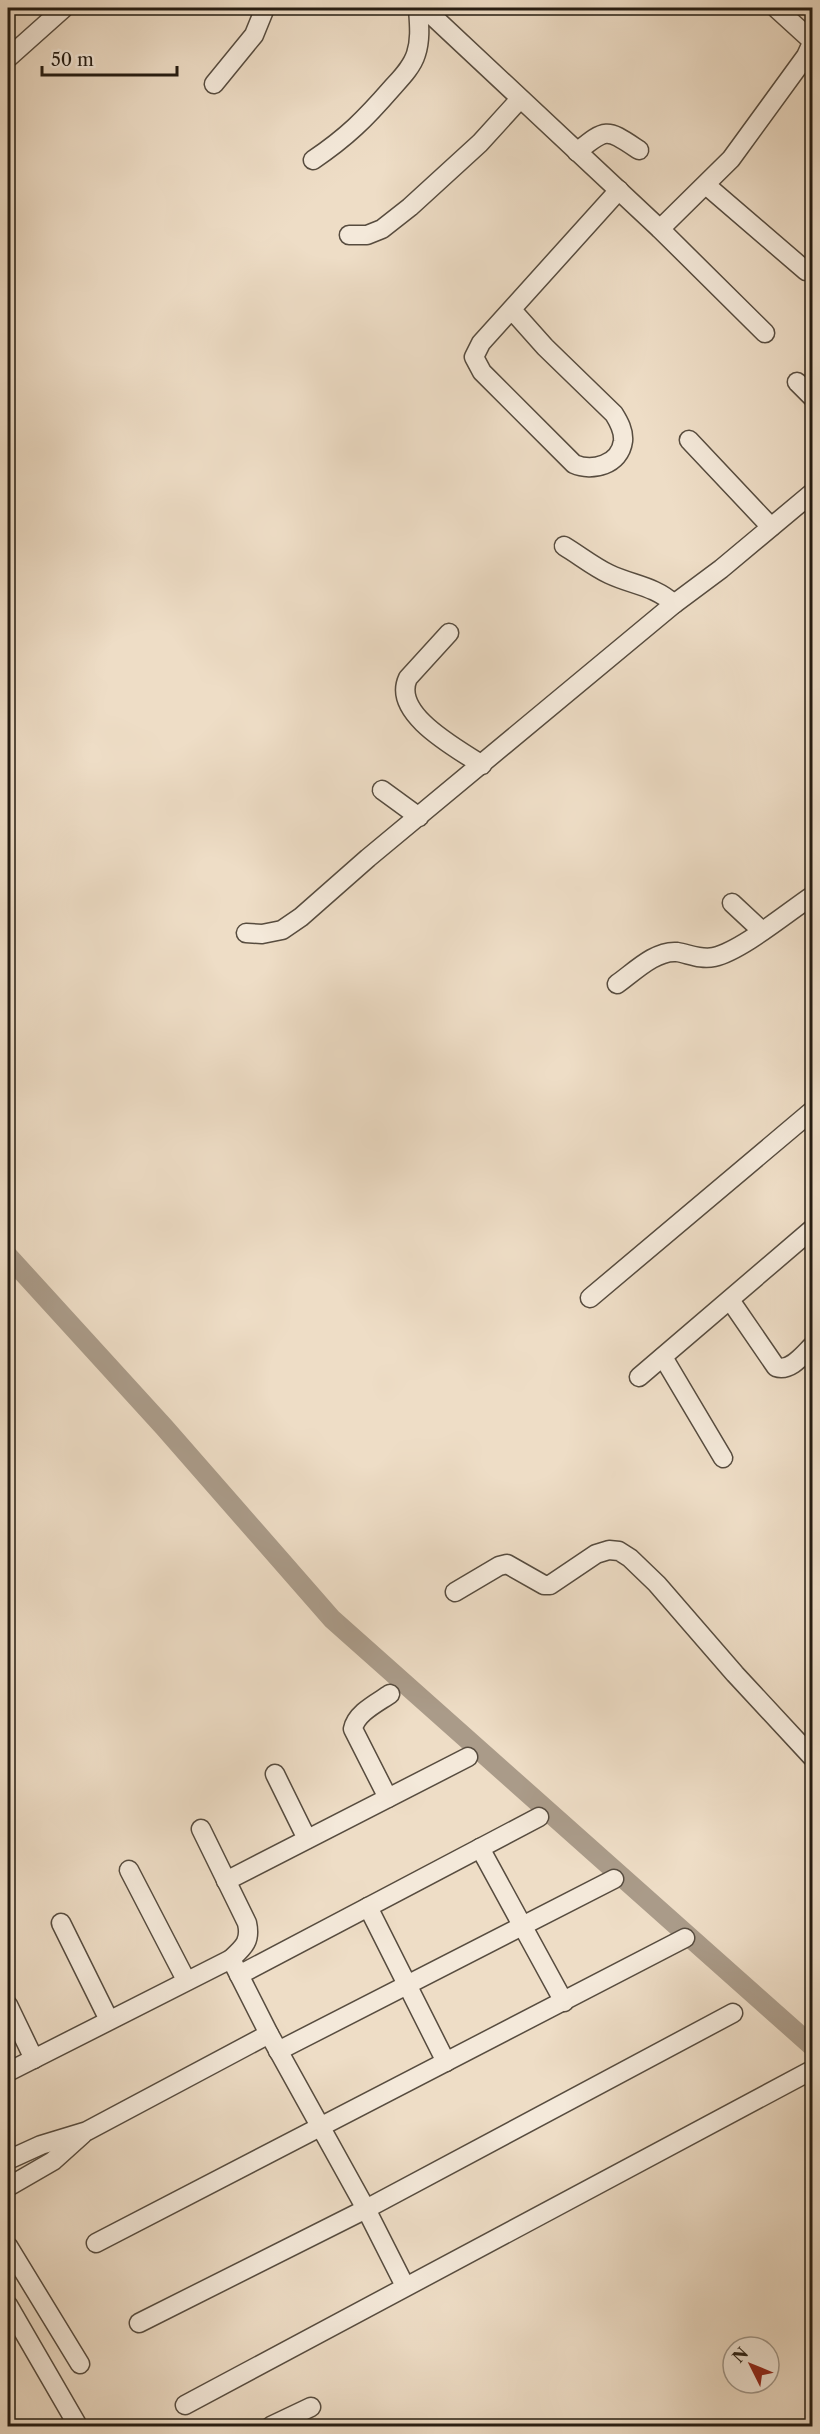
<svg xmlns="http://www.w3.org/2000/svg" width="820" height="2434" font-family="'Libre Caslon Text',serif">
<rect width="100%" height="100%" fill="#eeddc6"/>
<filter id="stains"><feTurbulence type="fractalNoise" baseFrequency=".00333" numOctaves="4"/><feColorMatrix values="0 0 0 0 .2 0 0 0 0 .09 0 0 0 0 .02 0 0 0 .5 -.17"/></filter>
<radialGradient id="worn" r=".72"><stop offset=".6" stop-color="#630" stop-opacity="0"/><stop offset="1" stop-color="#630" stop-opacity=".3"/></radialGradient>
<g fill="none" stroke-linecap="round" stroke-linejoin="round">
<polyline stroke="#aa9b89" stroke-width="20" points="8,1256 164,1427 332,1619 812,2046"/>
<g stroke="#574c3f" stroke-width="21">
<g id="minor">
<polyline points="424,8 660,229 765,333"/>
<polyline points="8,58 64,8"/>
<polyline points="214,84 254,35 265,8"/>
<path d="M577,152c30,-25 30,-23 62,-2"/>
<path d="M313,160c34,-23 52,-41 79,-72 9,-10 20,-21 24,-34 5,-15 3,-31 2,-46"/>
<polyline points="706,185 806,271"/>
<polyline points="660,229 731,159 806,56 811,45 810,39 776,8"/>
<polyline points="349,235 367,235 382,229 410,207 480,143 520,99"/>
<path d="M512,310l33,37 69,67c5,8 10,17 9,27 -3,24 -31,31 -49,23l-92,-92 -8,-15 7,-14 138,-153"/>
<polyline points="797,382 812,397"/>
<polyline points="689,440 771,527"/>
<path d="M564,546c15,9 30,21 45,28 23,11 46,12 65,30"/>
<path d="M449,633l-41,45c-17,36 50,71 74,87"/>
<polyline points="382,790 419,817"/>
<polyline points="732,903 762,931"/>
<polyline points="246,933 262,934 282,930 301,917 368,858 674,604 721,569 812,493"/>
<path d="M617,984c16,-11 38,-34 60,-32 12,2 24,8 37,5 27,-6 74,-45 98,-61"/>
<polyline points="590,1298 812,1111"/>
<path d="M730,1300l46,67c14,5 27,-12 36,-21"/>
<polyline points="663,1357 723,1458"/>
<polyline points="639,1377 812,1229"/>
<polyline points="455,1592 499,1566 507,1564 544,1585 550,1585 596,1554 609,1550 619,1551 630,1558 657,1584 735,1674 812,1757"/>
<polyline points="275,1774 307,1839"/>
<path d="M388,1798l-35,-69c3,-16 24,-26 37,-35"/>
<path d="M201,1829l46,94c4,18 -3,24 -16,36"/>
<polyline points="480,1848 564,2002"/>
<polyline points="129,1870 186,1980"/>
<polyline points="226,1881 468,1757"/>
<polyline points="368,1907 446,2062"/>
<polyline points="61,1923 109,2020"/>
<polyline points="239,1975 539,1817"/>
<polyline points="8,2005 34,2059"/>
<polyline points="278,2051 614,1879"/>
<polyline points="8,2072 231,1959 269,2034"/>
<polyline points="8,2160 41,2145 87,2131 269,2034 366,2209 405,2286"/>
<polyline points="8,2187 53,2161 83,2134"/>
<polyline points="96,2243 685,1938"/>
<polyline points="8,2246 80,2364"/>
<polyline points="8,2305 78,2426"/>
<polyline points="139,2323 366,2209 733,2013"/>
<polyline points="185,2405 812,2070"/>
<polyline points="271,2426 311,2407"/>
</g>
</g>
<use href="#minor" stroke="#f4e9da" stroke-width="18"/>
</g>
<rect width="820" height="2434" fill="none" stroke="#eeddc6" stroke-width="30"/>
<rect x="9" y="9" width="802" height="2416" fill="none" stroke="#251c12" stroke-width="3"/>
<rect x="15" y="15" width="790" height="2404" fill="none" stroke="#251c12" stroke-width="1.5"/>
<g transform="translate(751 2365) rotate(313)"><circle r="28" fill="#f4e9da" stroke="#a1978a" stroke-width="1.5"/>
<path d="M0-4.5L10 22L0 15L-10 22Z" fill="#8f2418"/>
<text y="-9" font-size="16" font-weight="bold" text-anchor="middle" fill="#251c12">N</text>
</g>
<path d="M42 66v9h135v-9" fill="none" stroke="#251c12" stroke-width="3"/>
<text x="51" y="66" font-size="18" fill="#251c12" stroke="#f4e9da" stroke-width="4.5" paint-order="stroke">50 m</text>
<rect width="100%" height="100%" filter="url(#stains)"/>
<rect width="100%" height="100%" fill="url(#worn)"/>
</svg>
